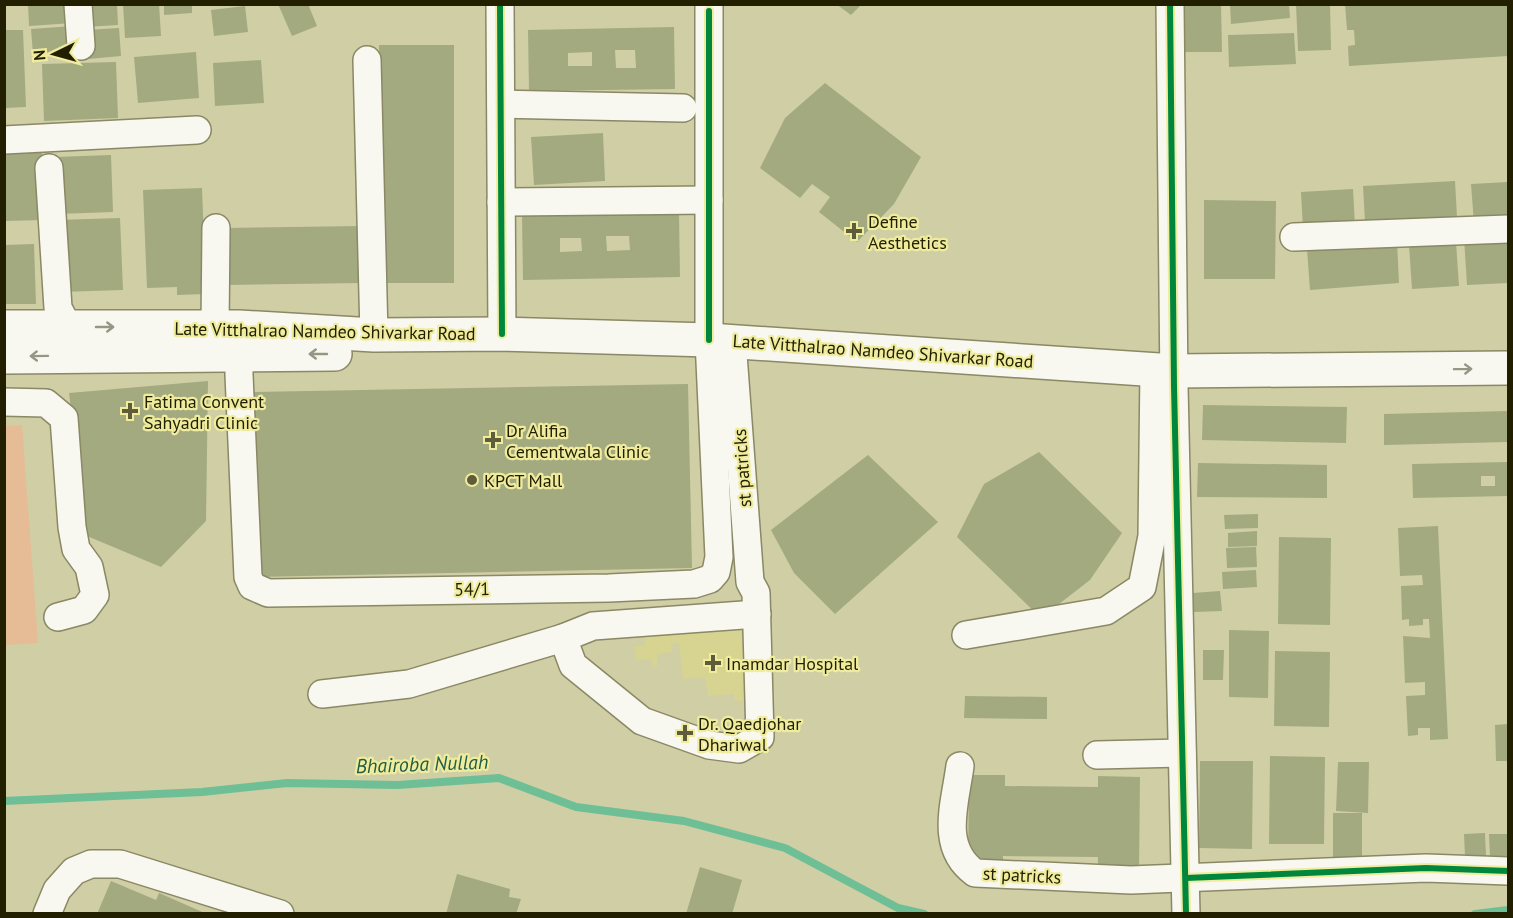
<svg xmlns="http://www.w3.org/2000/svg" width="1513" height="918" font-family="'PT Sans',sans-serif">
<rect width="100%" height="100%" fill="#d0cea4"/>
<polygon fill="#d7d491" points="740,622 748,700 735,701 734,694 708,696 705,677 683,679 679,643 671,644 672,652 657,654 658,666 653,667 652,659 636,660 634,647 645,645 644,632"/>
<polygon fill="#e5bc96" points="22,425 38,643 5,645 5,426"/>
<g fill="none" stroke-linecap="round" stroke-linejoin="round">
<g stroke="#6ebf95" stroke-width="8">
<polyline points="4,801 202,792 287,783 398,785 499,778 576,807 684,821 785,848 898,908 924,914"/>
<polyline points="1475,914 1508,910"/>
</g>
</g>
<g fill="#a3aa80" fill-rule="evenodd">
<polygon points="28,4 72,4 73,23 29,26"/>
<polygon points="83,4 117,4 118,25 84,27"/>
<polygon points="123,4 159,4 161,36 125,38"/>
<polygon points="164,4 192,4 192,13 164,15"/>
<polygon points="278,4 308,4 317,26 292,36"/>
<polygon points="836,4 862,4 851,15"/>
<polygon points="1184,4 1221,4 1222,52 1185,52"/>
<polygon points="1230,4 1289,4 1290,18 1231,24"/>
<polygon points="1296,4 1330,4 1331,50 1298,51"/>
<polygon points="1345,4 1508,4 1508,56 1349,66 1348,46 1355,45 1354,30 1347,30"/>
<polygon points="245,6 248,32 214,36 211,10"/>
<polygon points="73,26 75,52 33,54 31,29"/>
<path d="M674,27l1,62 -146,2 -1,-61zM615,50h20l1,18h-20zM592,52v14h-24v-13z"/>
<polygon points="119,28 121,56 88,59 86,30"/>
<polygon points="5,30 23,30 26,107 5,108"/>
<polygon points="1294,33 1296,64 1229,67 1228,35"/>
<rect x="379" y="45" width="75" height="238"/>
<polygon points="196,52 199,98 138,103 134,57"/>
<polygon points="261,60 264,103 215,106 213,63"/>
<polygon points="116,62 118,118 44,121 42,64"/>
<polygon points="825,83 921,157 894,204 857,242 819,212 830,197 812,184 800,198 760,168 785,118"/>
<polygon points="603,133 605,181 534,185 531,137"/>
<polygon points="42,151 44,220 4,221 4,152"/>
<polygon points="111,155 113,212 57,214 55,157"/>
<polygon points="1455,181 1457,217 1365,222 1363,186"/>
<polygon points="1508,182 1508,221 1474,223 1471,184"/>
<polygon points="202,188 206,294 177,295 177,287 147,288 143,190"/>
<polygon points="1353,189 1355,226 1303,229 1301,192"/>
<polygon points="1204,200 1276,201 1275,279 1204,279"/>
<path d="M679,211l1,66 -157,3 -1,-66zM606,236h23l1,14 -23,1zM560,238h21l1,13 -22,1z"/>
<polygon points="120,218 123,290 60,292 57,220"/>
<polygon points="362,226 363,283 227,285 226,228"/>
<polygon points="1508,236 1508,283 1467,285 1464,238"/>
<polygon points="1397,241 1399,283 1310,290 1307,249"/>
<polygon points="1456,242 1459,286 1412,289 1409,245"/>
<polygon points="34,244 36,304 4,304 4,245"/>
<polygon points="208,381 206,521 161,567 87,536 69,393"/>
<polygon points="688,384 692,568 255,577 252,392"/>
<polygon points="1203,405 1347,407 1346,443 1202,440"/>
<polygon points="1508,411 1508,442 1384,445 1384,414"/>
<polygon points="1039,452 1122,533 1090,580 1041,618 957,537 984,484"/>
<polygon points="868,455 938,522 835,614 794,573 771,530"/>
<path d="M1508,462v34l-95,2 -1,-34zM1481,476h14v10h-14z"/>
<polygon points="1198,463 1327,465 1327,498 1197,497"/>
<polygon points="1258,514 1258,528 1225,529 1224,515"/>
<polygon points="1438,526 1448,739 1430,740 1430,728 1418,728 1418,735 1408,736 1406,696 1425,695 1425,682 1405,683 1403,636 1430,638 1429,619 1423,619 1423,625 1409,626 1409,619 1402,620 1401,586 1423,585 1422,575 1400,576 1398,528"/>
<polygon points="1257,531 1257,546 1228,547 1228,533"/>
<polygon points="1279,537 1331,538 1330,625 1278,624"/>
<polygon points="1256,547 1257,567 1227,568 1226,548"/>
<polygon points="1256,570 1257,587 1223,589 1222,572"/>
<polygon points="1220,591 1222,611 1194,612 1193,593"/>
<polygon points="1229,630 1269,631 1268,698 1229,697"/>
<polygon points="1203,650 1224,650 1223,680 1203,680"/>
<polygon points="1275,651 1330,652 1329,727 1274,726"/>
<polygon points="965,696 1047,697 1047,719 964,718"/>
<polygon points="1508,724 1508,761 1496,761 1495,725"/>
<polygon points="1270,756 1325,757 1324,844 1269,844"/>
<polygon points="1200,761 1253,761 1252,849 1199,848"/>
<polygon points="1338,762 1369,762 1368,813 1336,811"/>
<polygon points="969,775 1005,775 1005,786 1098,787 1098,776 1140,777 1139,873 1098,872 1098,857 1003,856 1003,865 968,864"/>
<rect x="1333" y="813" width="29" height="48"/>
<polygon points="1485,833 1486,856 1465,856 1464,834"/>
<polygon points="1489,834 1508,834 1508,856 1490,857"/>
<polygon points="700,867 742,880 732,914 686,914"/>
<polygon points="457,874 510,889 509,897 521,899 516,914 446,914"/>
<polygon points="111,881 156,900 159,893 207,914 97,914"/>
</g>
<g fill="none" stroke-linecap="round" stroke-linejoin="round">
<g stroke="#8a8865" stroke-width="30">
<g id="minor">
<polyline points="78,4 81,46"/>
<polyline points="500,4 502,334"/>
<polyline points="1170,4 1174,386 1186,914"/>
<polyline points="367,60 374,335"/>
<polyline points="501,104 683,108"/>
<polyline points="4,140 197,130"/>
<polyline points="49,168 58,308 68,327"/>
<polyline points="501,202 709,200"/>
<polyline points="1294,237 1508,229"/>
<polyline points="215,328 216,228"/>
<polyline points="239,335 239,375 248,577 252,586 268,593 609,588 694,584 710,579 716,572 719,557 709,340 709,4"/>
<polyline points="4,402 46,403 64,418 72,527 76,549 89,567 95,595 84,610 58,617"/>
<polyline points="966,635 1106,611 1142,587 1152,536 1154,369"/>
<polyline points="563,638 593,626 757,614"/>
<polyline points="322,694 409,684 563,638 573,665 642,721 709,745 739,749 760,737 756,593 750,582 732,341"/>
<polyline points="1097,755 1182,753"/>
<path d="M960,766c-5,38 -21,81 15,107l156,7 295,-12 82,3"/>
<polyline points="47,914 57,890 74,871 91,864 120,864 280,914"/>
</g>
</g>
<g stroke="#8a8865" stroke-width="36">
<g id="major">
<polyline points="4,327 239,327 374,335 502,334 709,340 1174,371 1508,368"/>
<polyline points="4,357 335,354"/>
</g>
</g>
<use href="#minor" stroke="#f8f8f1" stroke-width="27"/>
<use href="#major" stroke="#f8f8f1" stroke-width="33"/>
<g stroke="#f0ec9e" stroke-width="10">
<g id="cycleway">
<polyline points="500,4 502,334"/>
<polyline points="1170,4 1174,386 1186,914"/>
<polyline points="709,11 709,340"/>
<polyline points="1186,878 1426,868 1508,871"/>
</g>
</g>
<use href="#cycleway" stroke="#00873e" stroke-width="6"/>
</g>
<defs><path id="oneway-shaft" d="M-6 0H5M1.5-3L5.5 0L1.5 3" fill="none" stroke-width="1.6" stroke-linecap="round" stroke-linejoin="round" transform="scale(1.5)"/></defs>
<g stroke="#979685">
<use href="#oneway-shaft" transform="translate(105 327)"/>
<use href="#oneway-shaft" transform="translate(318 354) rotate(-180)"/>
<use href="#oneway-shaft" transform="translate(39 356) rotate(179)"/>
<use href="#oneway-shaft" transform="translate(1463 369) rotate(-1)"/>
</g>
<g fill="#5e5c39" stroke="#f0ec9e" stroke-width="2">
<path d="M851 222h6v6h6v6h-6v6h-6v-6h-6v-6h6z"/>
<path d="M127 402h6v6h6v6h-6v6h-6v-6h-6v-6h6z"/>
<path d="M490 431h6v6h6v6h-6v6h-6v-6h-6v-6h6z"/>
<circle cx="472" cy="480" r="6"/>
<path d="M710 654h6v6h6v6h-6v6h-6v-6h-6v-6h6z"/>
<path d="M682 724h6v6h6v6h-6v6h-6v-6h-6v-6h6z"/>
</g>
<g text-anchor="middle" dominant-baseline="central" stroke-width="4.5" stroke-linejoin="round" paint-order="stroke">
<g font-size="18" fill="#211f00" stroke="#f0ec9e" text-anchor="start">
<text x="868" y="221">Define<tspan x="868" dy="21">Aesthetics</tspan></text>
<text x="144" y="401">Fatima Convent<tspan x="144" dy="21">Sahyadri Clinic</tspan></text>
<text x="506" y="430">Dr Alifia<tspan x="506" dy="21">Cementwala Clinic</tspan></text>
<text x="484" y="480">KPCT Mall</text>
<text x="726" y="663">Inamdar Hospital</text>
<text x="698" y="723">Dr. Qaedjohar<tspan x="698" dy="21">Dhariwal</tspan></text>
</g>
<g font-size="18" fill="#211f00" stroke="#f0ec9e">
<text transform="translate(325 331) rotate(1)">Late Vitthalrao Namdeo Shivarkar Road</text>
<text transform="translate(883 351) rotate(4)">Late Vitthalrao Namdeo Shivarkar Road</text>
<text transform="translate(742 468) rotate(-94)">st patricks</text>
<text transform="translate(472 589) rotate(-1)">54/1</text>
<text transform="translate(1022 875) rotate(3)">st patricks</text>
</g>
<g font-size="20" font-style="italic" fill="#225e48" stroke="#f0ec9e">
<text transform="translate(422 764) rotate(-2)">Bhairoba Nullah</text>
</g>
</g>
<rect width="1513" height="918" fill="none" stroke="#211f00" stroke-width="12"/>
<g transform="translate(54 54) rotate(265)" stroke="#f0ec9e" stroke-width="4.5" paint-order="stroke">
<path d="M0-4.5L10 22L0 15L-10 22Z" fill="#211f00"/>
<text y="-9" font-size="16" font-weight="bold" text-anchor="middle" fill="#211f00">N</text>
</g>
</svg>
